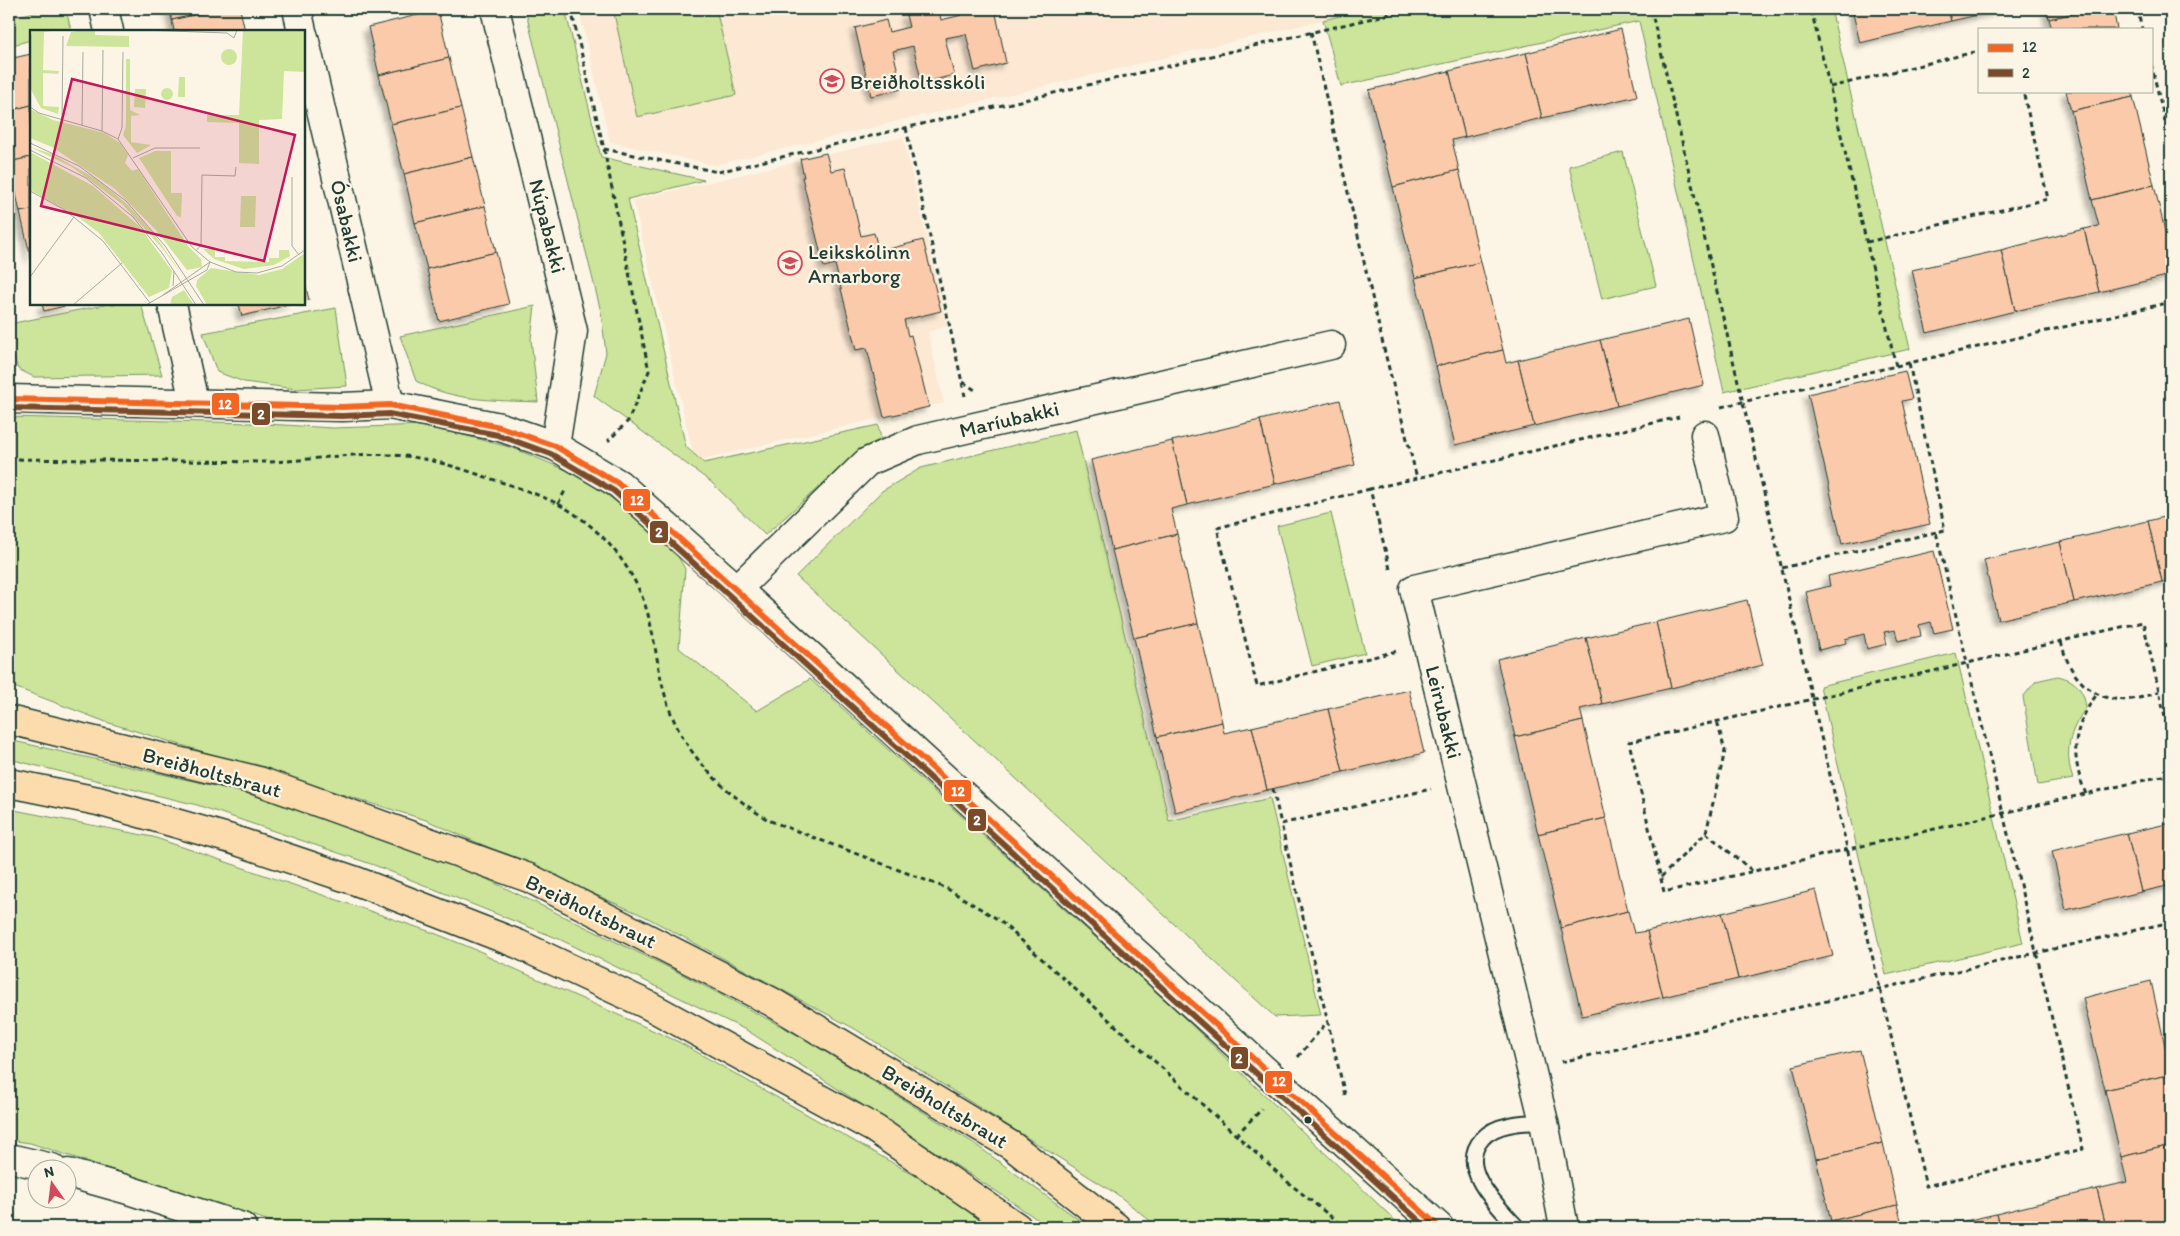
<svg xmlns="http://www.w3.org/2000/svg" width="2180" height="1236" font-family="Itim,sans-serif">
<defs>
<filter id="shadow"><feDropShadow dx="-4.5" dy="4.5" stdDeviation="2.5" flood-color="#0004"/></filter>
</defs>
<rect width="100%" height="100%" fill="#fcf5e5"/>
<filter id="ink" filterUnits="userSpaceOnUse"><feTurbulence type="fractalNoise" baseFrequency=".02" numOctaves="2"/><feDisplacementMap in="SourceGraphic" scale="10" xChannelSelector="R" yChannelSelector="G"/><feConvolveMatrix kernelMatrix="1 2 1 2 8 2 1 2 1" color-interpolation-filters="sRGB"/></filter>
<g filter="url(#ink)">
<g fill="#fce8d3">
<polygon points="579,9 1369,9 714,165 610,142"/>
<polygon points="903,137 947,326 928,332 944,403 695,461 633,200"/>
</g>
<g fill="#cce59a" stroke="#769167">
<polygon points="48,9 66,9 71,31 31,31 31,40 9,46 9,18"/>
<polygon points="525,9 565,9 601,157 704,180 628,199 686,447 704,463 878,425 882,443 857,453 765,535 711,482 594,396 606,353 601,312"/>
<polygon points="613,9 716,9 736,95 637,117"/>
<polygon points="1369,9 1831,9 1910,349 1724,392 1639,21 1341,86 1323,20"/>
<polygon points="1623,152 1656,286 1602,299 1569,166"/>
<polygon points="109,304 141,304 162,375 34,377 18,369 9,344 9,324"/>
<path d="M535,306l-4,33 7,63c-42,-2 -84,0 -122,-21l-16,-45z"/>
<polygon points="336,308 347,386 296,389 244,382 217,372 203,333"/>
<polygon points="9,417 250,423 333,428 425,425 513,448 583,477 670,542 685,569 679,648 757,711 810,679 1177,1011 1402,1227 1158,1227 1118,1195 855,1029 644,916 426,820 106,722 9,685"/>
<polygon points="1076,430 1169,821 1270,798 1321,1015 1275,1017 796,576 882,491 921,468"/>
<polygon points="1331,513 1365,653 1312,666 1277,526"/>
<polygon points="1956,653 2023,943 1886,975 1820,686"/>
<path d="M2058,676c18,4 26,14 28,32 -17,23 -22,44 -13,71l-35,6 -15,-88 13,-16z"/>
<polygon points="9,740 247,793 466,869 674,970 798,1035 972,1142 1089,1227 1048,1227 1005,1197 748,1031 559,939 374,865 197,805 9,759"/>
<polygon points="9,809 153,837 434,933 484,953 486,956 679,1042 953,1197 988,1227 288,1227 30,1143 9,1140"/>
</g>
<g fill="#fbcaaa" stroke="#1f3d34" filter="url(#shadow)">
<polygon points="169,9 220,9 172,20"/>
<polygon points="220,9 240,9 245,31 174,31 172,20"/>
<polygon points="934,9 939,9 941,20 962,15 960,9 995,9 1006,63 975,71 966,34 945,38 954,75 922,83 913,46 893,51 902,89 871,96 855,28 886,20 889,32 909,27 906,15"/>
<polygon points="1852,9 1948,9 1951,21 1860,43"/>
<polygon points="1948,9 2004,9 1951,21"/>
<polygon points="2047,9 2093,9 2049,19"/>
<polygon points="2093,9 2113,9 2117,29 2052,29 2049,19"/>
<polygon points="438,10 449,58 379,75 368,27"/>
<polygon points="1621,29 1637,96 1542,118 1526,53"/>
<polygon points="1526,53 1542,118 1465,137 1449,71"/>
<polygon points="31,54 31,105 9,111 9,59"/>
<polygon points="449,58 461,108 391,124 379,75"/>
<polygon points="1449,71 1465,137 1452,140 1459,170 1393,187 1369,90"/>
<polygon points="2066,91 2132,91 2133,97 2071,111"/>
<polygon points="2133,97 2154,185 2092,200 2071,111"/>
<polygon points="31,105 31,157 9,162 9,111"/>
<polygon points="461,108 473,157 404,174 391,124"/>
<polygon points="826,153 831,171 845,168 861,236 874,233 877,244 885,250 923,240 941,311 904,320 908,336 911,335 929,407 884,417 867,348 856,350 835,264 824,267 802,177 804,177 800,159"/>
<polygon points="31,157 31,210 20,212 9,162"/>
<polygon points="473,157 485,206 415,223 404,174"/>
<polygon points="1459,170 1481,262 1415,278 1393,187"/>
<polygon points="2154,185 2171,256 2171,275 2099,292 2084,229 2099,226 2092,200"/>
<polygon points="485,206 496,252 427,269 415,223"/>
<polygon points="31,210 31,259 20,212"/>
<polygon points="2084,229 2099,292 2015,311 2001,250"/>
<polygon points="2001,250 2015,311 1927,333 1912,270"/>
<polygon points="496,252 509,304 439,321 427,269"/>
<polygon points="1481,262 1503,350 1436,366 1415,278"/>
<polygon points="304,279 309,300 304,301"/>
<polygon points="42,304 73,304 44,311"/>
<polygon points="239,304 292,304 242,316"/>
<polygon points="1689,319 1704,385 1617,406 1600,340"/>
<polygon points="1600,340 1617,406 1534,426 1518,360"/>
<polygon points="1503,350 1506,363 1518,360 1534,426 1455,445 1436,366"/>
<polygon points="1905,371 1912,399 1902,401 1930,524 1842,544 1808,394"/>
<polygon points="1340,400 1355,465 1275,484 1260,420"/>
<polygon points="1260,420 1275,484 1187,505 1172,441"/>
<polygon points="1172,441 1187,505 1171,509 1177,534 1112,550 1091,460"/>
<polygon points="2171,515 2171,579 2162,582 2148,521"/>
<polygon points="2148,521 2162,582 2074,602 2060,542"/>
<polygon points="1177,534 1198,623 1134,638 1112,550"/>
<polygon points="2060,542 2074,602 1998,620 1984,560"/>
<polygon points="1934,551 1953,629 1934,633 1931,622 1919,625 1921,636 1898,641 1895,630 1884,632 1887,644 1867,649 1864,634 1845,639 1846,643 1819,650 1806,592 1830,586 1828,576"/>
<polygon points="1747,600 1763,665 1671,688 1656,622"/>
<polygon points="1656,622 1671,688 1602,704 1586,638"/>
<polygon points="1198,623 1222,722 1157,737 1134,638"/>
<polygon points="1586,638 1602,704 1580,709 1583,721 1515,737 1497,659"/>
<polygon points="1409,690 1424,753 1343,772 1328,709"/>
<polygon points="1328,709 1343,772 1267,790 1252,727"/>
<polygon points="1583,721 1606,818 1538,834 1515,737"/>
<polygon points="1222,722 1224,733 1252,727 1267,790 1175,812 1157,737"/>
<polygon points="1606,818 1628,911 1561,928 1538,834"/>
<polygon points="2171,823 2171,885 2141,892 2127,833"/>
<polygon points="2127,833 2141,892 2066,910 2052,851"/>
<polygon points="1816,890 1833,956 1738,979 1722,913"/>
<polygon points="1628,911 1634,933 1647,931 1663,997 1582,1016 1561,928"/>
<polygon points="1722,913 1738,979 1663,997 1647,931"/>
<polygon points="2151,981 2171,1074 2105,1090 2083,998"/>
<polygon points="1860,1050 1883,1143 1816,1159 1793,1066"/>
<polygon points="2171,1074 2171,1145 2121,1157 2105,1090"/>
<polygon points="1883,1143 1897,1205 1831,1221 1816,1159"/>
<polygon points="2171,1145 2171,1227 2106,1227 2097,1189 2127,1182 2121,1157"/>
<polygon points="2097,1189 2106,1227 1999,1227 1996,1214"/>
<polygon points="1897,1205 1903,1227 1832,1227 1831,1221"/>
<polygon points="1996,1214 1999,1227 1939,1227"/>
</g>
<g fill="none" stroke-linecap="round" stroke-linejoin="round">
<g stroke="#1f3d34" stroke-width="18">
<path id="lane" d="M1517,1227c-19,-21 -61,-59 -35,-88 6,-7 17,-12 27,-14 11,-3 24,-2 35,-3"/>
</g>
<g stroke="#1f3d34" stroke-width="31">
<g id="street">
<polyline points="104,9 109,31"/>
<polyline points="297,9 302,31"/>
<polyline points="495,9 573,331 555,446"/>
<polyline points="304,37 390,405"/>
<polyline points="172,304 194,402"/>
<polyline points="737,589 867,462 918,440 1331,345"/>
<polyline points="1564,1227 1544,1122 1414,589 1724,517 1705,435"/>
</g>
</g>
<g stroke="#1f3d34" stroke-width="31">
<g id="secondary">
<polyline points="9,399 342,407 390,405 500,427 555,446 619,484 737,589 1283,1087 1439,1227"/>
<polyline points="9,1158 52,1168"/>
<polyline points="68,1173 125,1189 242,1227"/>
</g>
</g>
<g stroke="#1f3d34" stroke-width="31">
<g id="primary">
<polyline points="9,720 259,781 529,878 772,1002 1012,1146 1116,1227"/>
<polyline points="9,783 98,801 231,839 356,881 518,944 648,1005 875,1129 1017,1227"/>
</g>
</g>
<g stroke="#1f3d34" stroke-width="3" stroke-dasharray="5 4" stroke-linecap="butt">
<polyline points="571,9 604,149 649,371 628,421 608,441"/>
<polyline points="1651,9 1926,1186 2083,1149 1936,532"/>
<polyline points="2137,9 2142,29"/>
<polyline points="1311,32 1385,353 1417,478"/>
<polyline points="2151,64 2171,145"/>
<polyline points="1830,87 1979,51"/>
<polyline points="906,128 965,396"/>
<polyline points="604,149 718,172 1411,9"/>
<polyline points="1867,242 2048,199 2023,91"/>
<polyline points="1896,366 2171,302"/>
<polyline points="963,382 978,392"/>
<polyline points="1721,407 1896,366 1811,9"/>
<path d="M9,459l258,3c41,-1 82,-10 124,-7 32,1 62,11 92,21 23,8 48,15 71,26 43,21 79,62 93,109 8,27 10,56 18,84 15,56 56,95 103,125l178,68 53,32 291,264 54,43"/>
<polyline points="1370,489 1217,528 1257,686 1397,651"/>
<polyline points="558,504 566,489"/>
<polyline points="1782,568 1945,530 1909,363"/>
<polyline points="1390,569 1370,489 1679,417"/>
<path d="M2061,641c11,51 51,72 98,50"/>
<polyline points="2171,743 2143,622 1629,742 1664,892 2171,774"/>
<polyline points="1273,789 1281,824"/>
<path d="M2086,794c-16,-38 -14,-66 11,-100"/>
<polyline points="1706,833 1725,751 1717,721"/>
<polyline points="1661,877 1706,833 1754,872"/>
<polyline points="1298,1057 1327,1022"/>
<polyline points="1561,1062 2171,922"/>
<polyline points="1345,1095 1281,824 1431,789"/>
<polyline points="1236,1135 1262,1109"/>
</g>
<use href="#lane" stroke="#fcf5e5" stroke-width="14"/>
<use href="#street" stroke="#fcf5e5" stroke-width="28"/>
<use href="#secondary" stroke="#fcf5e5" stroke-width="28"/>
<use href="#primary" stroke="#fcdcac" stroke-width="28"/>
<g stroke="#fcf5e5" stroke-width="10">
<polyline id="bus-1" points="9,399 342,407 390,405 500,427 555,446 619,484 1439,1227"/>
</g>
<g stroke="#fcf5e5" stroke-width="10">
<polyline id="bus-2" points="9,408 342,416 389,414 498,435 551,454 614,491 1426,1227"/>
</g>
<use href="#bus-1" stroke="#f26522" stroke-width="6"/>
<use href="#bus-2" stroke="#7a4b2a" stroke-width="6"/>
</g>
</g>
<defs>
<g id="school-ring" transform="scale(1.25)"><circle r="9.5" fill="#fcf5e5" stroke="#d1495b" stroke-width="1.5"/><path d="M0-5L7-2L0 1L-7-2ZM-4 1L0 2.5L4 1V4Q0 6-4 4Z" fill="#d1495b"/></g>
</defs>
<g fill-rule="evenodd">
<use href="#school-ring" x="832" y="81"/>
<use href="#school-ring" x="790" y="263"/>
</g>
<circle fill="#1f3d34" stroke="#fcf5e5" stroke-width="2" cx="1308" cy="1120" r="4.5"/>
<g text-anchor="middle" dominant-baseline="central" stroke-width="4.5" stroke-linejoin="round" paint-order="stroke">
<g font-size="21" fill="#1f3d34" stroke="#fcf5e5" text-anchor="start">
<text x="850" y="81">Breiðholtsskóli</text>
<text x="808" y="251">Leikskólinn<tspan x="808" dy="24">Arnarborg</tspan></text>
</g>
<g font-size="21" fill="#1f3d34" stroke="#fcf5e5">
<text transform="translate(347 221) rotate(77)">Ósabakki</text>
<text transform="translate(548 226) rotate(76)">Núpabakki</text>
<text transform="translate(1009 419) rotate(-13)">Maríubakki</text>
<text transform="translate(1444 712) rotate(76)">Leirubakki</text>
<text transform="translate(212 772) rotate(15)">Breiðholtsbraut</text>
<text transform="translate(591 911) rotate(26)">Breiðholtsbraut</text>
<text transform="translate(945 1106) rotate(31)">Breiðholtsbraut</text>
</g>
</g>
<g transform="translate(30 30)">
<rect width="275" height="275" fill="#fcf5e5"/>
<path d="M3,0h26l-15,2 -1,38 16,1 -1,3 -15,-1v33l16,1 -1,7 -17,-6 -11,-20v-50zM53,0h12v5l34,1v11l-63,-1 5,-14zM213,0h62v42l-21,-1 -2,48 -23,1v44l-20,-1v-40l-32,-1v-7h32zM191 27a8 8 0 1 1 16 0a8 8 0 1 1-16 0ZM96,29h4v51l10,5 -9,1v26l20,3 -14,8 -14,-18 3,-9zM149,47h6v20h-7zM131 64a6 6 0 1 1 12 0a6 6 0 1 1-12 0ZM105,59h11l-1,19 -11,-1zM0,79l23,11 52,13 15,10 8,12 -3,8 7,8 6,-2 50,77 13,13 1,8 -15,3 -31,-40 -41,-41 -63,-42 -22,-9zM0,117l22,7 46,26 30,25 26,29 29,42 -21,-28 -40,-44 -50,-37zM125,121h16v42h11l-1,24 -4,-1 -38,-58zM0,122l63,34 46,40 33,45 -3,17 -20,9 -50,-64 -22,-17 -47,-26zM211,166h15l-1,31h-15zM173,219h12v8h10v4l44,1v-4h10v-8h10l1,6 -16,9 -30,4 -30,-10zM275,223v52h-98l-11,-19 1,-6 14,-12 48,7 23,-6zM154,260l10,15h-24l2,-8z" fill="#cce59a"/>
<path fill="none" stroke="#a4ab9e" stroke-width="1" d="M112,0l85,3M197,3l7,5 3,-8M0,77l9,6 63,18 16,8 74,108 18,15 26,10 21,1 25,-7 23,-16M32,90l1,-84M52,95l1,-73M72,101l1,-81M88,109l4,-11 1,-76M0,113l49,23 47,35 39,45 39,59M0,120l56,28 47,39 29,36 34,52M103,128l22,-10h45M262,147v69l7,9M0,161l35,19 38,31 47,62M166,221l5,-6 1,-70 33,1 1,-9M0,247l44,-60M143,256l1,-15M133,265l47,-33M43,275l49,-42M116,275l61,-35 3,-8"/>
<path fill="#c2185b" fill-opacity="0.15" stroke="#c2185b" stroke-width="2.5" d="M42,49l223,56 -31,126 -223,-55z"/>
<rect width="275" height="275" fill="none" stroke="#1f3d34" stroke-width="2.5"/>
</g>
<g stroke="#fcf5e5" stroke-width="2">
<rect x="211" y="392" width="29" height="24" rx="5" fill="#f26522"/>
<rect x="251" y="402" width="20" height="24" rx="5" fill="#7a4b2a"/>
<rect x="622" y="488" width="29" height="24" rx="5" fill="#f26522"/>
<rect x="649" y="520" width="20" height="24" rx="5" fill="#7a4b2a"/>
<rect x="943" y="779" width="29" height="24" rx="5" fill="#f26522"/>
<rect x="967" y="808" width="20" height="24" rx="5" fill="#7a4b2a"/>
<rect x="1230" y="1046" width="19" height="24" rx="5" fill="#7a4b2a"/>
<rect x="1264" y="1070" width="29" height="24" rx="5" fill="#f26522"/>
</g>
<g font-size="14" text-anchor="middle" font-weight="bold" fill="#fff">
<text x="225" y="409">12</text>
<text x="261" y="419">2</text>
<text x="637" y="505">12</text>
<text x="659" y="537">2</text>
<text x="958" y="796">12</text>
<text x="977" y="825">2</text>
<text x="1239" y="1063">2</text>
<text x="1279" y="1086">12</text>
</g>
<rect width="2180" height="1236" fill="none" stroke="#fcf5e5" stroke-width="30"/>
<rect x="15" y="15" width="2150" height="1206" fill="none" stroke="#1f3d34" stroke-width="2" filter="url(#ink)"/>
<rect x="1978" y="28" width="175" height="65" fill="#fcf5e5" stroke="#a4ab9e"/>
<rect x="1988" y="44" width="25" height="8" fill="#f26522" stroke="#a4ab9e"/>
<text x="2022" y="52" font-size="15" fill="#1f3d34">12</text>
<rect x="1988" y="69" width="25" height="8" fill="#7a4b2a" stroke="#a4ab9e"/>
<text x="2022" y="78" font-size="15" fill="#1f3d34">2</text>
<g transform="translate(52 1184) rotate(346)"><circle r="24" fill="#fcf5e5" stroke="#a4ab9e"/>
<path d="M0-4L9 19L0 12L-9 19Z" fill="#d1495b"/>
<text y="-8" font-size="14" font-weight="bold" text-anchor="middle" fill="#1f3d34">N</text>
</g>
</svg>
